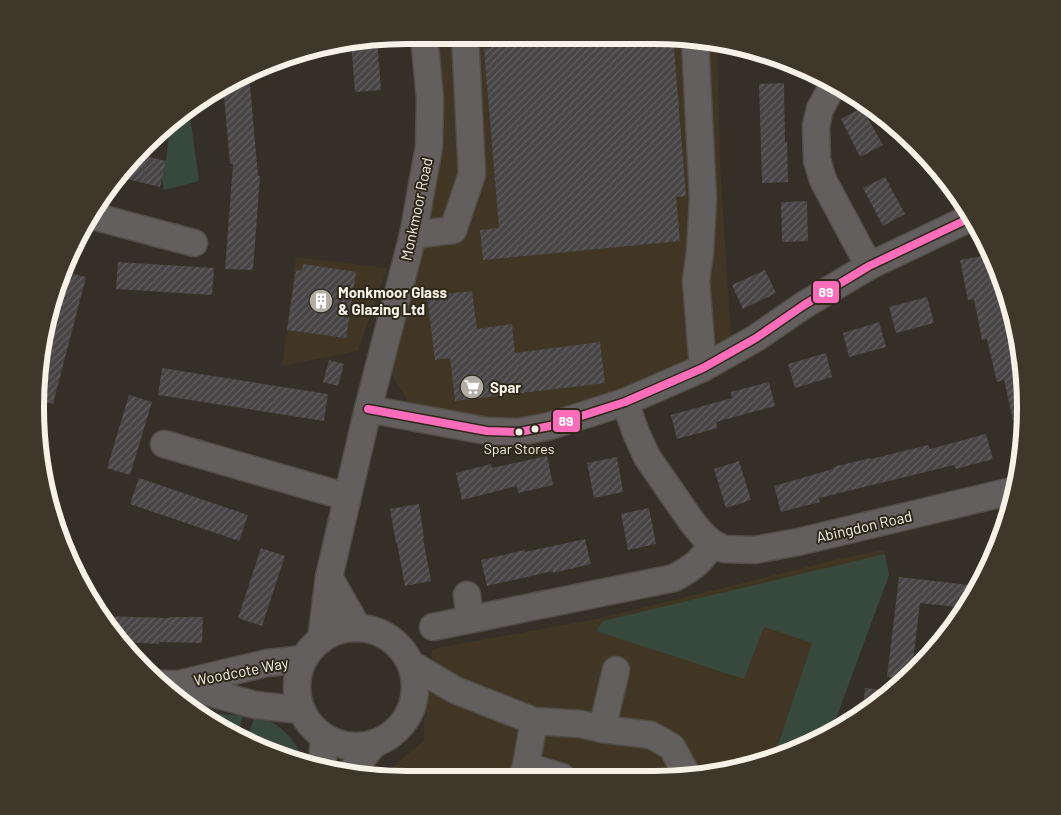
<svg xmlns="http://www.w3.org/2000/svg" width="1061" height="815" font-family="Barlow,sans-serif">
<defs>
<pattern id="building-hatch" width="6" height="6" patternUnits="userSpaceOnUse" patternTransform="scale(1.25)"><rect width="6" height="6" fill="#474546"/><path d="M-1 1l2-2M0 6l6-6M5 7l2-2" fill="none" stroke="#626061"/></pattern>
</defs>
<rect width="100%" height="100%" fill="#343027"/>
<g fill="#403623">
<polygon points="433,35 678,36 717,42 720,164 732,352 527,423 410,405 392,375 444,146"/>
<polygon points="296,257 387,268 358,351 282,366"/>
<polygon points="884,550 889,575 831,732 774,760 702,777 382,777 403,758 424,741 424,714 430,690 432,649 602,618 843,558"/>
</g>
<g fill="#37483d">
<polygon points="189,109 199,181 164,190 162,178 166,161 170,124"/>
<polygon points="885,554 889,575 831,732 773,760 812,643 764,627 744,679 596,631 603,621"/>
<polygon points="203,712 243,716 237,735 209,721"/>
<path d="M260,717c5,2 10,4 15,7 13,9 26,24 28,40l-16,-4 -41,-20 8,-21z"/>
</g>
<g fill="url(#building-hatch)">
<polygon points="490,35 565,35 565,42 639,36 673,36 686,196 676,197 680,241 483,260 480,230 499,228 484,49 491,48"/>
<polygon points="377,39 381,90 355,92 351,42"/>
<polygon points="249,73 258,176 260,176 253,270 225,269 233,164 230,164 223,84"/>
<polygon points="784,83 785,142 787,142 788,182 762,183 759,84"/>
<polygon points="862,108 883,145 860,157 841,119"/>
<polygon points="137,154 166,161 160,187 119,177"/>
<polygon points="885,177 905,214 883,226 863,188"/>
<polygon points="807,201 808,241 782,242 781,202"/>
<polygon points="988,255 997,298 1001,297 1011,340 1015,339 1023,376 1026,408 1022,446 1019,447 1004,380 997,382 987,339 982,340 974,299 968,300 960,260"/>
<polygon points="118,262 214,268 212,295 116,289"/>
<polygon points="303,264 356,272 346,338 287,330 296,270 302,271"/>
<polygon points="765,270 776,293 743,309 732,285"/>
<polygon points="66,272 86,277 53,404 38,400 42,335"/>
<polygon points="472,291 477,329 512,324 515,353 600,342 605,383 455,401 450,358 435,360 427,296"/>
<polygon points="927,297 934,323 896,333 889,307"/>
<polygon points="879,322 886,347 849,357 843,333"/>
<polygon points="826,353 832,377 795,388 788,364"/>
<polygon points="329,360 344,364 338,386 323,382"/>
<polygon points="162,368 328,394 324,421 158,395"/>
<polygon points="769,382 775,406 716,422 718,428 677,439 671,415 732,398 731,392"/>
<polygon points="129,395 152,402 130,475 107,468"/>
<polygon points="986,434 993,459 956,469 954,465 819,498 820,502 781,512 774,486 833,469 833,467 871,458 871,459 928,445 930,449"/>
<polygon points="547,456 553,485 518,493 517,486 462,500 456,473 491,464 492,468"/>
<polygon points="617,457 623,492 594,498 587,463"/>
<polygon points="739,461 751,500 726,508 714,469"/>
<polygon points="139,478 248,515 239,541 130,504"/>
<polygon points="419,504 424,538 423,538 431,581 405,586 397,543 396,543 390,509"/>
<polygon points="649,508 656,544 628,550 621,514"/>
<polygon points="585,539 591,564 553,573 553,571 487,586 481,560 525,550 525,552"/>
<polygon points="261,548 285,556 262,626 238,618"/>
<polygon points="899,577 978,586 966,608 920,603 911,676 907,679 887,677"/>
<polygon points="99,616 170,618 170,617 203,617 202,643 159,642 159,644 121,642"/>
<polygon points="865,688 893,691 862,716"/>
</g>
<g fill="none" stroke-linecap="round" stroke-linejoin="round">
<g stroke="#524e47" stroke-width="29">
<g id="minor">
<polyline points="695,39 703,199 700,252 696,280 703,368"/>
<polyline points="834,83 820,109 816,126 817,160 823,180 869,266"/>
<polyline points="89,215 194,243"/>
<polyline points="413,235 453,230 472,174 465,35"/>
<polyline points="625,402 636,433 647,457 692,522 702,534 712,543 724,549 754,550 798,542 1016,490"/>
<polyline points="368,409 487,431 519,432 550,426 625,402 703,368 756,338 804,305 869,266 972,217"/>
<polyline points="164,444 347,497"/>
<polyline points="329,577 358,628"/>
<polyline points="467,595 470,619"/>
<path d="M433,627l241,-49c18,-10 28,-16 38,-35"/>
<circle cx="356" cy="687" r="59"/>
<polyline points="321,640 329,577 368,409 413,235 429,147 430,99 424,35"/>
<polyline points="411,664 455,690 534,721 581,724 602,729 651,735 672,747 688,777"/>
<polyline points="161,684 179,684 267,663 304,659"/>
<polyline points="182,685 255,705 301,710"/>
<polyline points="602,729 616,670"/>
<polyline points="526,766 562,777"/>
<polyline points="322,768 324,737"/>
<polyline points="349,774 374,744"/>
<polyline points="522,777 526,766 534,721"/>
</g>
</g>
<use href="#minor" stroke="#625f5e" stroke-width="26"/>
<g stroke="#2f2719" stroke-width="11">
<polyline id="bus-1" points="368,409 487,431 519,432 550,426 625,402 703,368 756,338 804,305 869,266 972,217"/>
</g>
<use href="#bus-1" stroke="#fb6dba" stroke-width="8"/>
</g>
<defs>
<g id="building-disc" transform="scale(1.25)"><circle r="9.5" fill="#b3aea4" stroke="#2f2719"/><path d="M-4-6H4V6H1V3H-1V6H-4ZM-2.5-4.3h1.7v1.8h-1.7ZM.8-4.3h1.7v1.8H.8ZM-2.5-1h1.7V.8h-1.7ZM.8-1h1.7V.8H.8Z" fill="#fff"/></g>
<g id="supermarket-disc" transform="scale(1.25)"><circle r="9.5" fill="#b3aea4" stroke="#2f2719"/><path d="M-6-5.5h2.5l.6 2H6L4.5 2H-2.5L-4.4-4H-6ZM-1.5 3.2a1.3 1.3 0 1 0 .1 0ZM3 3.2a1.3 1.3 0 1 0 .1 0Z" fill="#fff"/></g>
</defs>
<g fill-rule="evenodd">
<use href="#building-disc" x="321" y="301"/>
<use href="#supermarket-disc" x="472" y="387"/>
</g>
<g fill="#f7f2e8" stroke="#2f2719" stroke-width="2">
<circle cx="535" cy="429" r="4.5"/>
<circle cx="519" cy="432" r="4.5"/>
</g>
<g text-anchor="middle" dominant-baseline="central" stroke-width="4" stroke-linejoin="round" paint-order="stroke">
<g font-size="14" fill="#f7f2e8" stroke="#2f2719">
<text x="519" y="448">Spar Stores</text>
</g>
<g font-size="15" fill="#f7f2e8" stroke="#2f2719">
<text transform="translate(416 209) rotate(-78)">Monkmoor Road</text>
<text transform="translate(864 526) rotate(-13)">Abingdon Road</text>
<text transform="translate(241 671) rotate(-11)">Woodcote Way</text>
</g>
<g font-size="15" font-weight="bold" fill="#f7f2e8" stroke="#2f2719" text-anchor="start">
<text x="338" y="292">Monkmoor Glass<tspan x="338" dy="17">&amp; Glazing Ltd</tspan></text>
<text x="490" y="387">Spar</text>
</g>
</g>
<path d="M0 0H1061V815H0ZM407 44H654A363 363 0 0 1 1017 407V408A363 363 0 0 1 654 771H407A363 363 0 0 1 44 408V407A363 363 0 0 1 407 44Z" fill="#3f372a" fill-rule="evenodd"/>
<path fill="none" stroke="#f7f2e8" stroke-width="6" d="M407 44H654A363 363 0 0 1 1017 407V408A363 363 0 0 1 654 771H407A363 363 0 0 1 44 408V407A363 363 0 0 1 407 44Z"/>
<g stroke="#2f2719" stroke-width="2">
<rect x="812" y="280" width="28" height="24" rx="5" fill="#fb6dba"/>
<rect x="552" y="409" width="29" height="24" rx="5" fill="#fb6dba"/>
</g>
<g font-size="14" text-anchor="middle" font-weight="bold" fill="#fff">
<text x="826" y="297">89</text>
<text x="566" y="426">89</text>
</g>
</svg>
